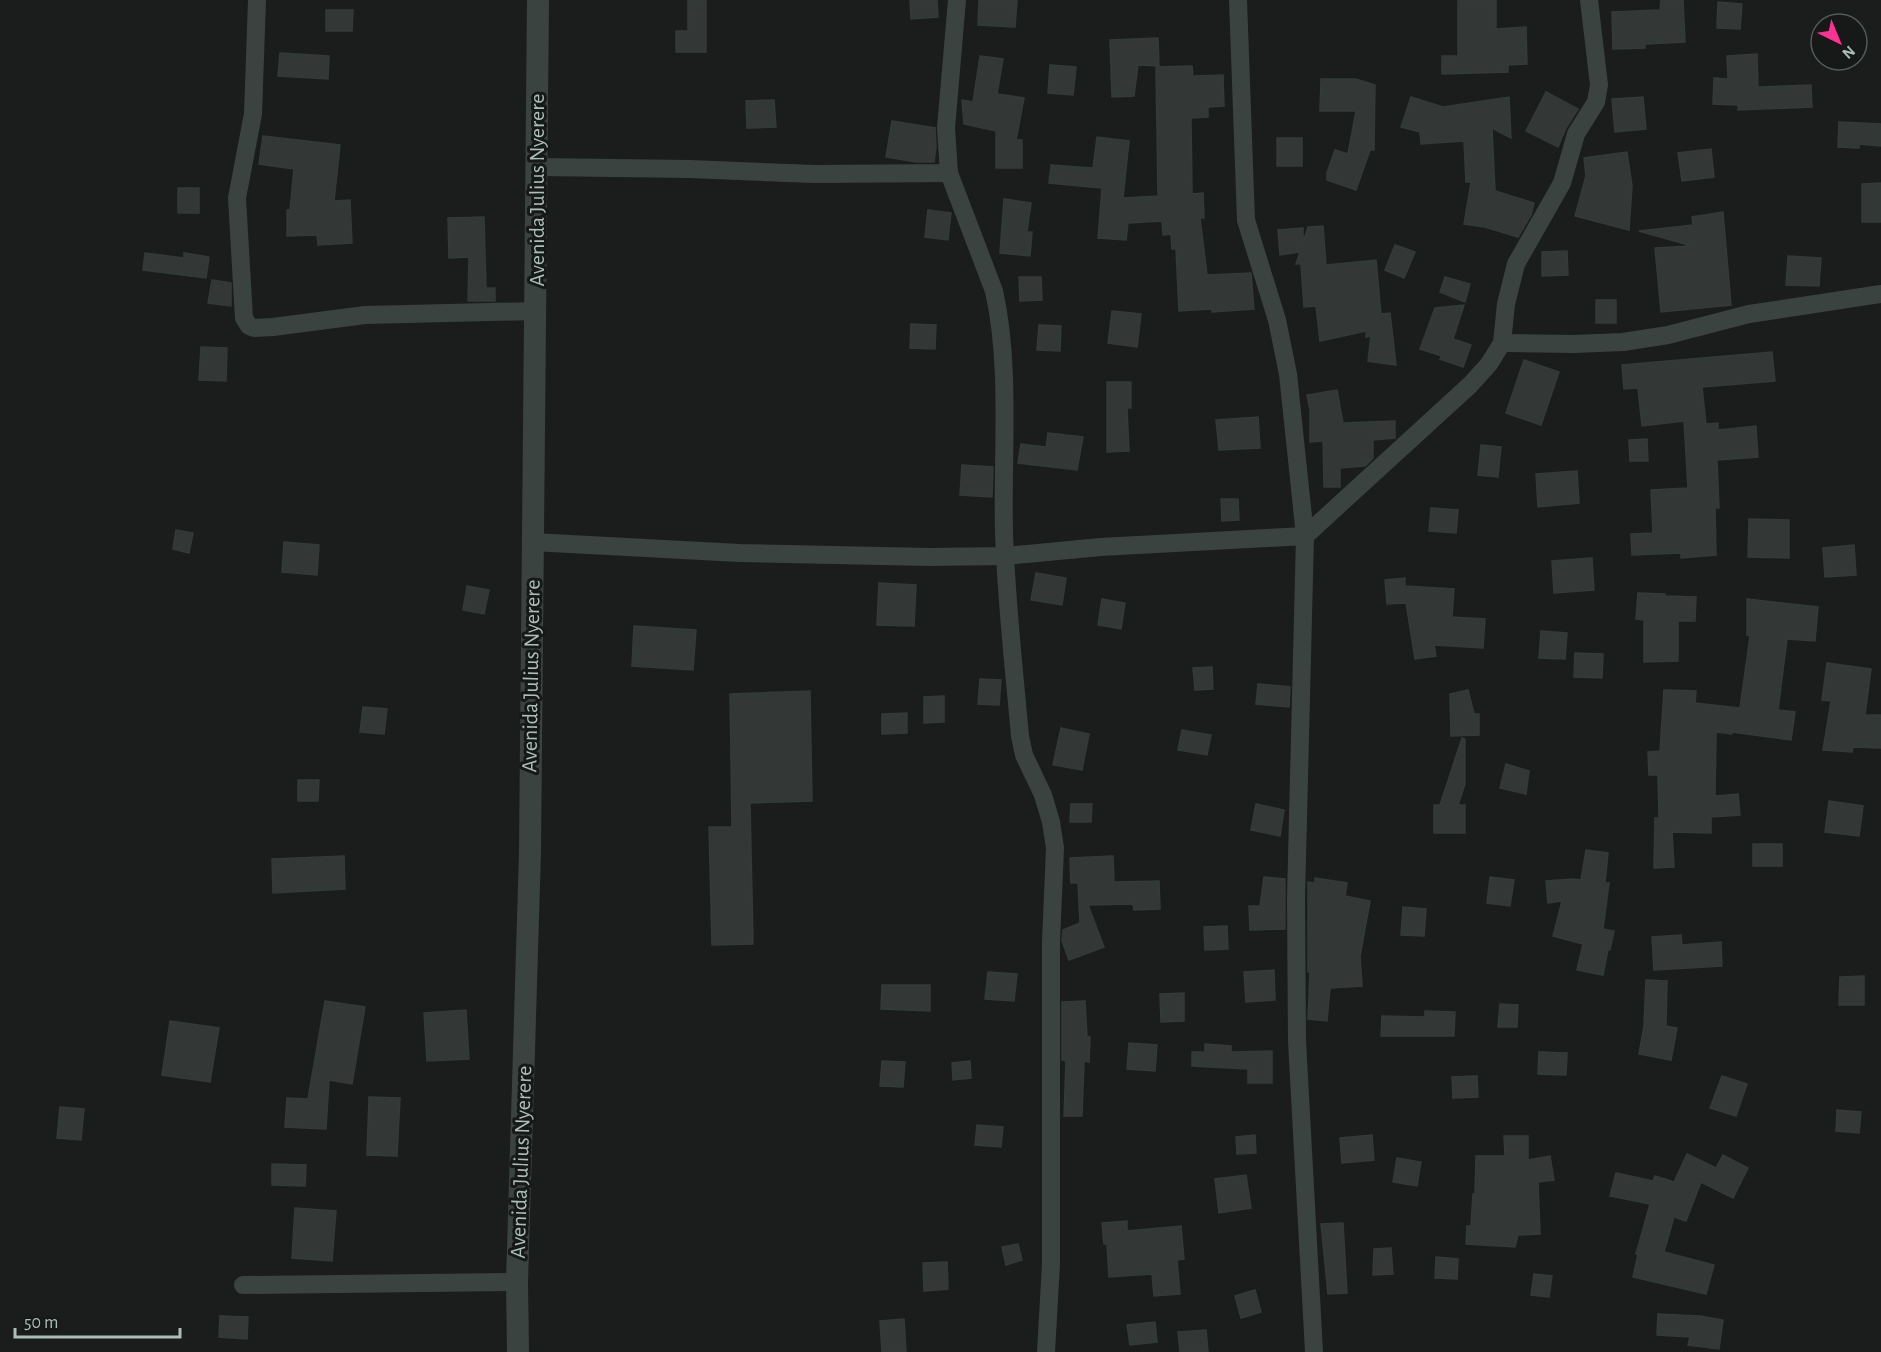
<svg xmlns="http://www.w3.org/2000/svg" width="1881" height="1352" font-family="'Alegreya Sans',sans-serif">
<rect width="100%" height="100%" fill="#1b1d1d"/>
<g fill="#333836" stroke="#343a39" stroke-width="1.5">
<polygon points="688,0 706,0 706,52 676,52 676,31 688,31"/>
<polygon points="910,0 937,0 938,17 911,19"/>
<polygon points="979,0 1017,0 1015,27 978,25"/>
<polygon points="1458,0 1496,0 1496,29 1526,27 1527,64 1508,65 1508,72 1442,74 1442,56 1458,56"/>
<polygon points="1661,0 1683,0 1685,42 1645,44 1645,48 1613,49 1612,12 1660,10"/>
<polygon points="1718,2 1742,4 1740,29 1717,28"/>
<polygon points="326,10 353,10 352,31 326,31"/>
<polygon points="1158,38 1159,66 1138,65 1134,96 1112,97 1110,40"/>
<polygon points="280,53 329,56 328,79 278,76"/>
<polygon points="1757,54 1758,87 1811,85 1812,107 1738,110 1738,105 1713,104 1714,78 1728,79 1727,56"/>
<polygon points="980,56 1003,59 997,94 1024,98 1016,140 1022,140 1022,168 996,168 996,131 964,124 962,100 973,102"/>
<polygon points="1050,65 1076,67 1073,95 1048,93"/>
<polygon points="1192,66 1193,76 1223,75 1224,106 1208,107 1208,117 1191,118 1192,194 1203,193 1204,218 1200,218 1207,275 1251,273 1254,309 1212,312 1212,309 1179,311 1176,249 1172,249 1171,234 1163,235 1162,221 1128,223 1126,240 1098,238 1102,188 1049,183 1051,165 1093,168 1097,137 1129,141 1123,198 1158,196 1156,67"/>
<polygon points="1321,79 1356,79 1375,85 1374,150 1370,150 1356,190 1327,180 1327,173 1335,150 1348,154 1356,111 1320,111"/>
<polygon points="1546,92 1578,109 1566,128 1558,147 1526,131"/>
<polygon points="1411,97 1443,107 1509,97 1511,138 1492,128 1495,191 1534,203 1531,215 1518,237 1485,227 1464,224 1471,182 1466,182 1464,141 1421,144 1420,132 1401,127"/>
<polygon points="1643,97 1646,129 1615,132 1612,99"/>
<polygon points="774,100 776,127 747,128 746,101"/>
<polygon points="892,121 935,128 936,147 934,162 916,162 886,157"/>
<polygon points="1839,122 1881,124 1881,146 1859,144 1859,148 1838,147"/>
<polygon points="263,136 340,145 334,201 350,200 352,243 318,245 317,235 287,236 287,210 290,210 294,169 259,164"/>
<rect x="1277" y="138" width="25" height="28"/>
<polygon points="1711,149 1714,177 1682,181 1678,153"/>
<polygon points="1627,152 1632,186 1629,230 1575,216 1586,176 1584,158"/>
<polygon points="1881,183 1881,222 1862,222 1862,184"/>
<rect x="178" y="188" width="21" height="25"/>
<polygon points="1004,199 1031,203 1027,232 1032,232 1030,256 1000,253"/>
<polygon points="928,210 951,213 948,240 925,237"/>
<polygon points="1723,212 1731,305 1661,312 1655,248 1692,246 1639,231 1693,225 1692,217"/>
<polygon points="484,217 486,288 495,288 495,301 468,301 469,257 449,258 448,218"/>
<polygon points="1323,226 1326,265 1376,260 1381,314 1390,313 1396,365 1368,361 1371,336 1366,337 1366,331 1320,341 1316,306 1304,307 1301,264 1296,264 1300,252 1280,255 1278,230 1303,228 1303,243 1308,227"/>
<polygon points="1395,245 1415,252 1404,278 1385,270"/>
<polygon points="1567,251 1568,275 1542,276 1542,252"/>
<polygon points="145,253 184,258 184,253 209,257 206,278 143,270"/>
<polygon points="1788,256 1821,258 1819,286 1786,285"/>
<polygon points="1019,277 1041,277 1042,300 1020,301"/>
<polygon points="1445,277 1470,284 1465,302 1440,292"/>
<polygon points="212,280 231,283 231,306 208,303"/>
<rect x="1596" y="300" width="20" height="23"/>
<polygon points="1464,305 1453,339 1471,345 1463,367 1440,359 1442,356 1420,349 1435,308"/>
<polygon points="1112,311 1141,314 1137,347 1108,343"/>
<polygon points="911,324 936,325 935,349 910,348"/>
<polygon points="1039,325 1061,326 1060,351 1037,350"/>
<polygon points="201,347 227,348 226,381 199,380"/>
<polygon points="1772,352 1775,381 1702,387 1706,424 1718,423 1718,430 1756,426 1758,457 1717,460 1719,508 1715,508 1716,555 1681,558 1681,553 1632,555 1631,534 1653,533 1651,490 1688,488 1684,421 1642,426 1638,388 1624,389 1622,365"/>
<polygon points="1524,360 1559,372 1541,425 1506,413"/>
<polygon points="1107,382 1131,382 1131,408 1127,408 1129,451 1107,452"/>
<polygon points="1337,390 1343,423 1395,421 1395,438 1373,440 1373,458 1365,466 1340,468 1340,487 1324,487 1323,441 1310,442 1310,410 1307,395"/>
<polygon points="1258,417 1260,448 1219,450 1216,420"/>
<polygon points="1048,433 1083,437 1077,470 1018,463 1021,444 1046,447"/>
<polygon points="1647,439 1648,461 1630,461 1629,440"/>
<polygon points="1481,445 1501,447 1498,477 1478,475"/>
<polygon points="962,465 993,467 992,497 960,495"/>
<polygon points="1577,471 1579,503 1538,507 1536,474"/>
<polygon points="1221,499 1238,499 1239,520 1222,521"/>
<polygon points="1431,508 1458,510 1456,533 1429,531"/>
<polygon points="1749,519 1789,520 1789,558 1748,557"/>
<polygon points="176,530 193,533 189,553 173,549"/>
<polygon points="284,542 319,545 317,575 282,572"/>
<polygon points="1854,545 1856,575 1825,577 1823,548"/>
<polygon points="1592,558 1594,590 1554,593 1552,561"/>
<polygon points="1036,573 1066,578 1062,605 1031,600"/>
<polygon points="1405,578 1405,586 1454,589 1452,617 1485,619 1483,648 1434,645 1436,656 1415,659 1406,603 1387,604 1385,580"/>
<polygon points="879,583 916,585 914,626 877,625"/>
<polygon points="467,586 489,590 484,614 463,610"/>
<polygon points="1638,593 1665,594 1665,596 1696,597 1695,621 1678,621 1678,661 1644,662 1644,620 1636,619"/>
<polygon points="1102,599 1125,603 1121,629 1098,625"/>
<polygon points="1747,599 1818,607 1815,641 1787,639 1778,710 1795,712 1791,740 1732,732 1732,734 1716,732 1715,796 1738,794 1740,815 1711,817 1711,833 1672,832 1674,867 1654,868 1655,818 1659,818 1658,775 1649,775 1648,752 1660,751 1664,690 1696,691 1695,703 1740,708 1750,636 1747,635"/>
<polygon points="634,626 696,630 693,670 632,666"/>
<polygon points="1541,631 1567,633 1565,659 1539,658"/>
<polygon points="1575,653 1603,654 1602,678 1574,677"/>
<polygon points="1827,663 1871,669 1865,715 1881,715 1881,748 1853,747 1852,752 1823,750 1831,701 1822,700"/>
<polygon points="1212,667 1213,689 1195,690 1193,668"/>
<polygon points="980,679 1001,680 999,705 978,704"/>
<polygon points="1258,684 1290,687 1289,707 1256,704"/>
<polygon points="1468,690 1474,714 1479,714 1479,735 1451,736 1450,694"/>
<polygon points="810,691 812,801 750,803 753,944 712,945 709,827 732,827 730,694"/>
<polygon points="944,696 944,722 924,723 924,697"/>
<polygon points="363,707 387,709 384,734 360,732"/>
<polygon points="907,713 907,733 882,734 882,714"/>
<polygon points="1061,728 1089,734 1082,770 1053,765"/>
<polygon points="1182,730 1211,735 1207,755 1178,750"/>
<polygon points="1462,738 1465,739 1465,784 1458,805 1465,805 1465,833 1434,833 1434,805 1440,805"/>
<polygon points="1506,764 1529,771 1526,794 1500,788"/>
<polygon points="298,780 319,780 318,801 298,801"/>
<polygon points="1829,801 1863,806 1859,836 1825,832"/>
<polygon points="1071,804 1092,804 1091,822 1070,822"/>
<polygon points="1256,804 1284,810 1280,836 1251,830"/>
<rect x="1753" y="844" width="29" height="22"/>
<polygon points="1586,850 1608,853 1605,883 1609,883 1603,929 1614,931 1610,950 1608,949 1603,975 1577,970 1583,944 1553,936 1562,901 1548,903 1546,881 1573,879 1581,880"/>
<polygon points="344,856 345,889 273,893 272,859"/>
<polygon points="1113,856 1114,882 1159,881 1160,909 1134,910 1133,904 1088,905 1104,947 1069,960 1062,941 1063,930 1080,923 1078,883 1071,883 1070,858"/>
<polygon points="1264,877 1285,879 1285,929 1250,930 1249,906 1260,906"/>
<polygon points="1490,877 1514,880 1510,906 1487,903"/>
<polygon points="1315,878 1347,883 1345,896 1370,901 1360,956 1362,986 1330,988 1327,1021 1308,1019 1310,972 1308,972 1308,882 1315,883"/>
<polygon points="1403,907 1426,909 1424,936 1401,935"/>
<polygon points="1227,926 1228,949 1205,950 1204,927"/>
<polygon points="1681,935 1682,945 1721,942 1722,966 1654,970 1652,937"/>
<polygon points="1274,970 1275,1000 1246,1002 1244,972"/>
<polygon points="988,972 1017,974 1014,1001 985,999"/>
<polygon points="1864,976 1864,1005 1839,1005 1840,977"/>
<polygon points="1646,980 1667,981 1666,1026 1677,1028 1671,1060 1639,1054 1644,1026"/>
<polygon points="882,985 930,985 930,1011 881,1009"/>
<polygon points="1184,993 1184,1021 1161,1022 1160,994"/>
<polygon points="325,1001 365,1007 352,1084 329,1080 326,1129 285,1127 287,1098 308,1099"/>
<polygon points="1085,1001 1087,1037 1090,1037 1089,1062 1084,1061 1082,1116 1064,1116 1066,1061 1062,1060 1062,1002"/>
<polygon points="1500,1004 1518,1005 1517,1027 1498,1027"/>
<polygon points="466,1010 469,1059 427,1061 424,1013"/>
<polygon points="1425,1011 1455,1012 1454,1036 1381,1036 1382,1016 1425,1017"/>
<polygon points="170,1021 219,1028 210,1082 162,1075"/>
<polygon points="1129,1043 1157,1045 1155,1071 1127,1069"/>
<polygon points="1205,1044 1231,1046 1231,1052 1272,1051 1272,1083 1248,1083 1248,1069 1192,1066 1192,1052 1205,1052"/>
<polygon points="1539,1052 1567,1053 1566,1075 1538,1074"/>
<polygon points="882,1061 905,1062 903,1087 880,1086"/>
<polygon points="970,1061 971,1078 953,1080 952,1063"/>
<polygon points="1477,1076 1478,1097 1453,1098 1452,1077"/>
<polygon points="1722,1076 1747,1084 1736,1116 1710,1108"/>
<polygon points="369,1097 400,1098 397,1156 367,1155"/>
<polygon points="60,1107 84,1109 81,1140 57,1138"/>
<polygon points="1837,1110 1861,1112 1859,1133 1836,1131"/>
<polygon points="977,1125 1003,1127 1001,1147 975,1145"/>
<polygon points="1255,1135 1256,1153 1237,1154 1236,1137"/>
<polygon points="1372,1135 1374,1160 1342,1163 1340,1138"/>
<polygon points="1504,1136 1528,1136 1528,1160 1550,1156 1554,1180 1538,1182 1540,1234 1518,1235 1515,1247 1466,1244 1467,1226 1471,1226 1473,1194 1475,1194 1476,1156 1505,1156"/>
<polygon points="1687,1154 1716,1168 1723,1155 1748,1168 1733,1198 1701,1182 1686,1221 1674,1217 1664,1252 1714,1265 1706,1294 1633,1277 1638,1254 1636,1254 1650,1204 1610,1196 1616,1173 1653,1181 1655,1176 1674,1182"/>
<polygon points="1397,1158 1421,1162 1417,1186 1393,1182"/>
<polygon points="272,1164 306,1165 305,1186 272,1185"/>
<polygon points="1246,1175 1251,1208 1219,1213 1215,1179"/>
<polygon points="295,1208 336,1211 332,1261 292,1258"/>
<polygon points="1127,1221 1127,1231 1181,1226 1184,1259 1177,1260 1180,1294 1154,1296 1152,1274 1109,1277 1107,1244 1104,1244 1102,1223"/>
<polygon points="1343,1223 1347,1293 1328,1294 1321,1224"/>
<polygon points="1018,1244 1022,1260 1006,1265 1002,1247"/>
<polygon points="1391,1248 1393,1274 1373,1275 1374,1249"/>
<polygon points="1436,1257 1458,1259 1457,1279 1435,1278"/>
<polygon points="947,1262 948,1289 924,1291 923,1263"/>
<polygon points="1534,1274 1552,1276 1549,1297 1531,1295"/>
<polygon points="1255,1290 1261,1312 1241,1318 1235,1296"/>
<polygon points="1658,1314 1700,1316 1723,1320 1719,1349 1688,1345 1690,1337 1657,1335"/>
<polygon points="220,1316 248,1317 247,1339 219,1337"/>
<polygon points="904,1319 906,1352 882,1352 880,1321"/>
<polygon points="1155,1322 1157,1342 1130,1345 1127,1325"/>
<polygon points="1206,1330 1208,1352 1180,1352 1178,1332"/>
</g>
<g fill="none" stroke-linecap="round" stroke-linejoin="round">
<g stroke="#3b4341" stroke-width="18">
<polyline points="257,0 253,114 237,198 244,318 249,326 254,328 273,327 365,315 536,311"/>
<polyline points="1238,0 1246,220 1277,320 1288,374 1305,536 1296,898 1297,1041 1314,1352"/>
<polyline points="538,167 690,169 814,174 949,173 946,128 957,0"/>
<path d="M949,173l45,118c17,76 8,163 10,241 2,68 10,136 16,204l4,19 19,40 8,27 4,26 -4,94v322l-5,88"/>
<polyline points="1502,343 1574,344 1623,342 1668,335 1749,314 1881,294"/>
<polyline points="533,542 739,553 930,557 1005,556 1101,547 1305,536 1470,385 1489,364 1502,343 1506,304 1516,264 1562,183 1576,134 1596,102 1599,85 1589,0"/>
<polyline points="243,1285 517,1282"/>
</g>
<polyline stroke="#3b4341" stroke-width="22" points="518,1352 517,1282 530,852 538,0"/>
</g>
<g text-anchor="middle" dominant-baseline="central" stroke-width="6" stroke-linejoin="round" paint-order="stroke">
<g font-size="22" fill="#acbeb6" stroke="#161918">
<text transform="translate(537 190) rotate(-90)">Avenida Julius Nyerere</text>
<text transform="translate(531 676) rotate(-89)">Avenida Julius Nyerere</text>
<text transform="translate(521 1162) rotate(-88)">Avenida Julius Nyerere</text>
</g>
</g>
<g transform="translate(1839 42) rotate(137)"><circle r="28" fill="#161918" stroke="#525b57" stroke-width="1.5"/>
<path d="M0-4.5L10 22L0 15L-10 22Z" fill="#ff3192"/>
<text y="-9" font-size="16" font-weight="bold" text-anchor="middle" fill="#acbeb6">N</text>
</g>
<path d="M15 1328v9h165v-9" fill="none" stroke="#acbeb6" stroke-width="3"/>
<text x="24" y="1328" font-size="18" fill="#acbeb6" stroke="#161918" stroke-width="4.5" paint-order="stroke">50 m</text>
</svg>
